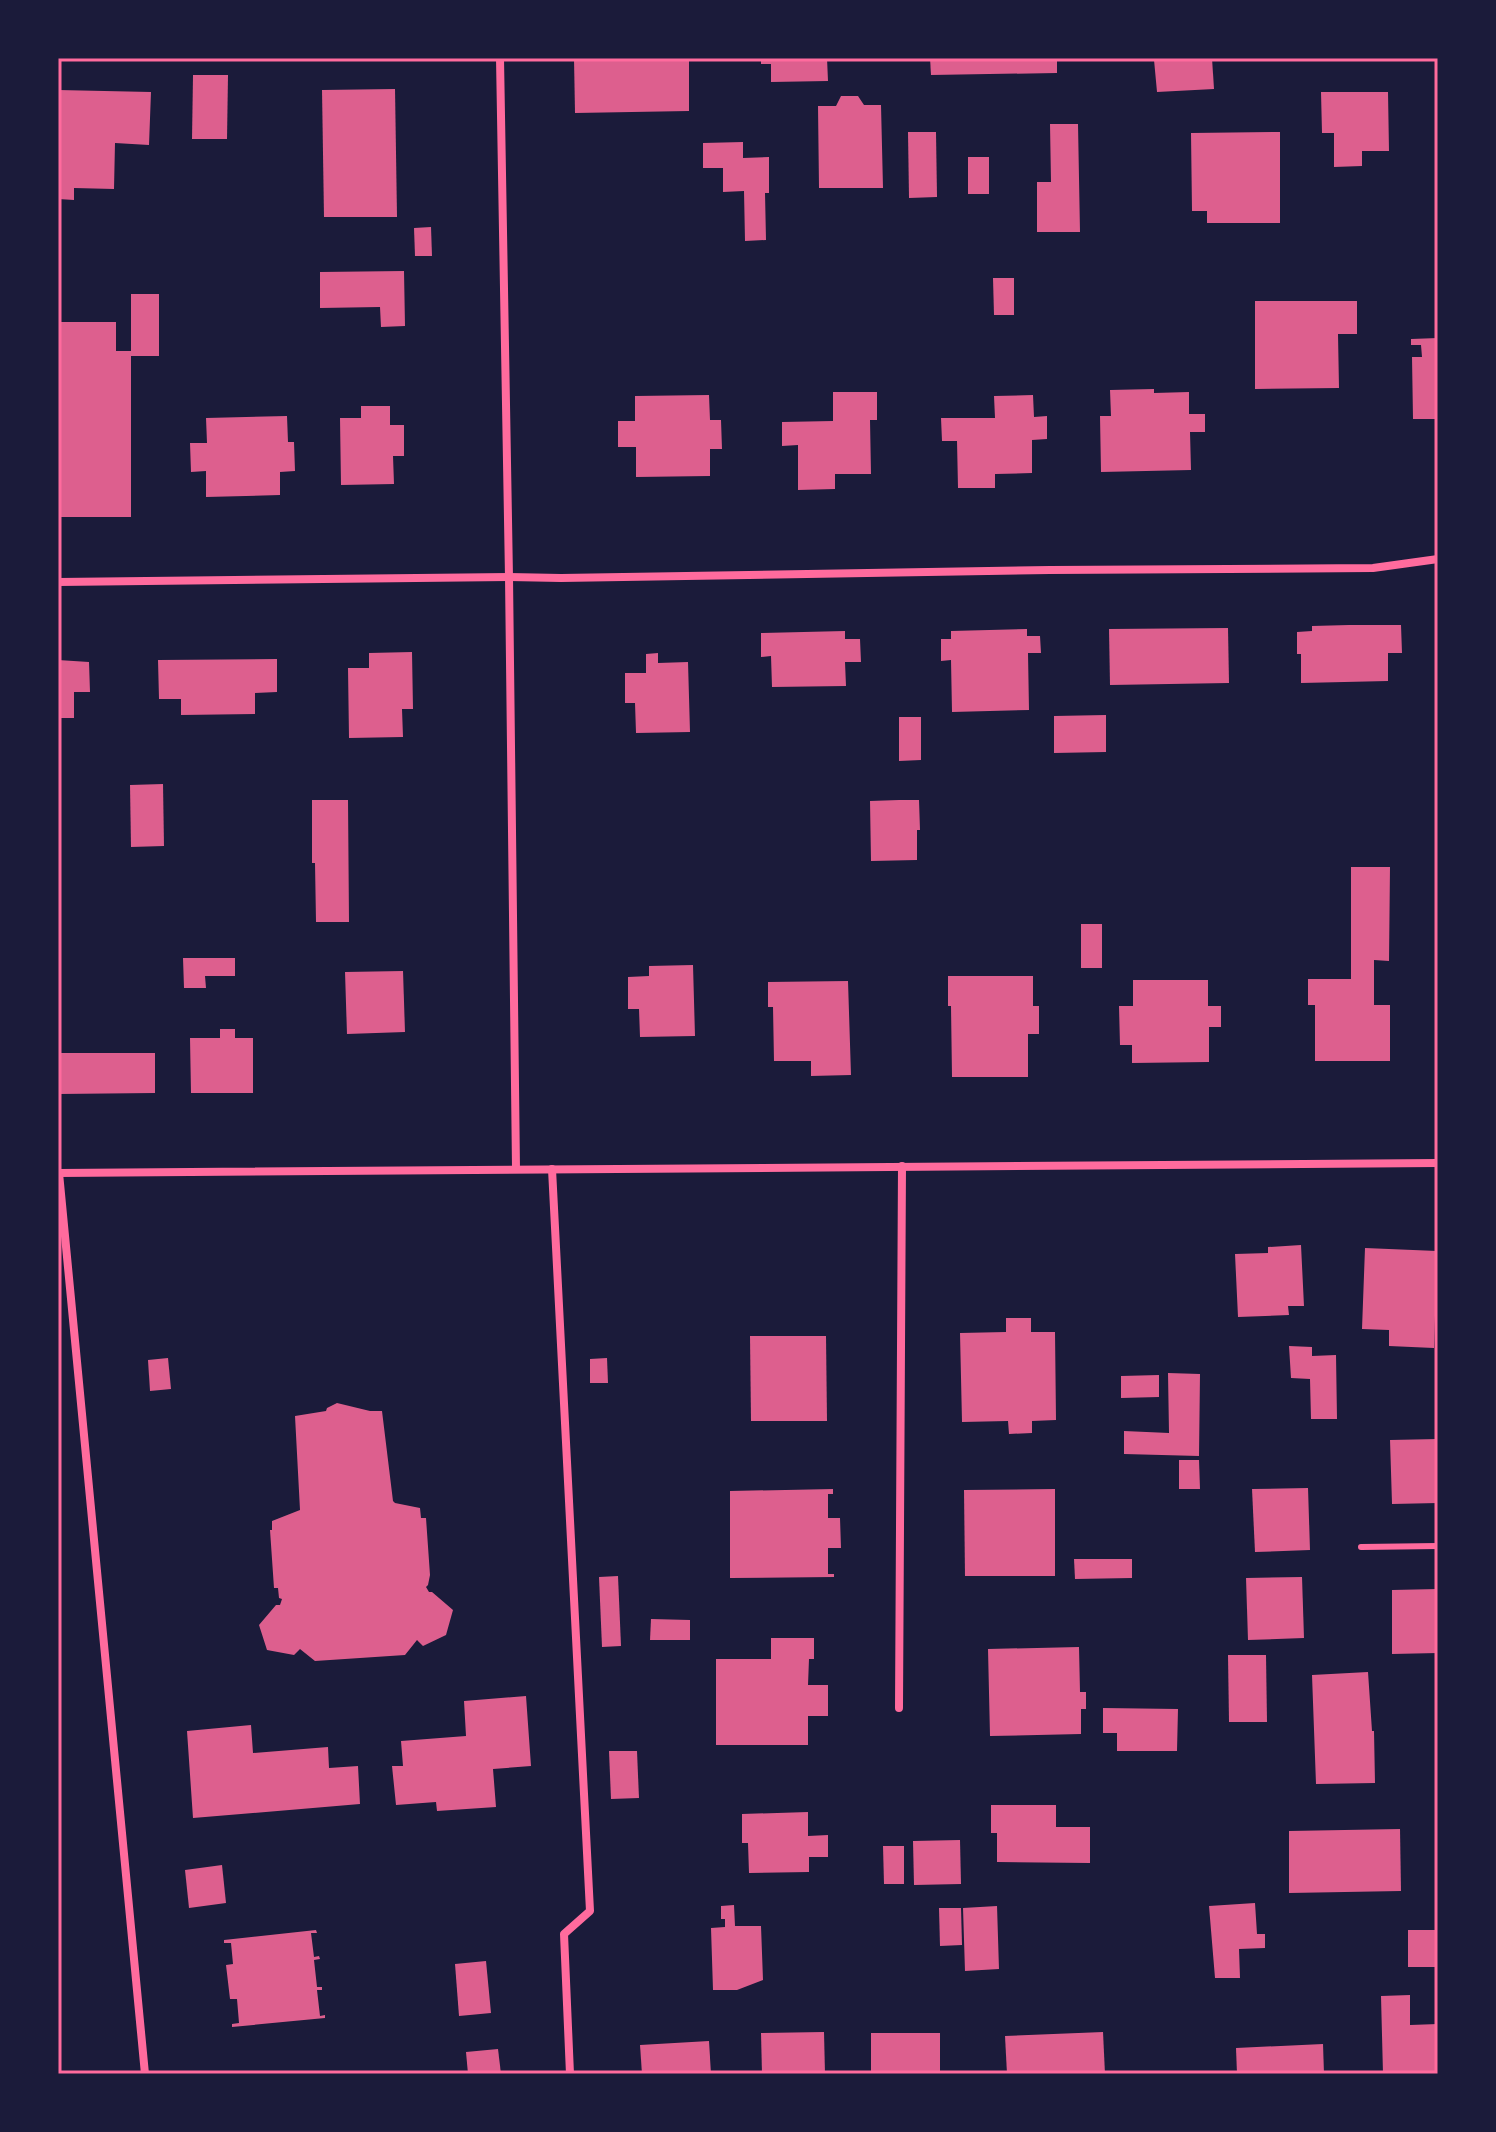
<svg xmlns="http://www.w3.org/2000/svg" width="1496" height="2132" font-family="'IBM Plex Sans',sans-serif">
<rect width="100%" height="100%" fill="#1b1b3a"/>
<g fill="#dd5f8e">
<polygon points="574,58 689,58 689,111 575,113"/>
<polygon points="761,58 827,58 828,81 771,82 771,64 761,64"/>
<polygon points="930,58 1057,58 1057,73 931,75"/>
<polygon points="1157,58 1212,58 1214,89 1157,92 1154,60"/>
<polygon points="193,75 228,75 227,139 192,139"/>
<polygon points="395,89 397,217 324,217 322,90"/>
<polygon points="58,90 151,92 149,145 115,143 114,189 74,188 74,200 58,199"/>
<polygon points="1321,92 1388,92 1389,151 1362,151 1362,166 1334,167 1334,133 1322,133"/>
<polygon points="841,96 858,96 864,105 881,105 883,188 819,188 818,106 836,106"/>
<polygon points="1050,124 1078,124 1080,232 1037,232 1037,182 1051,182"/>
<polygon points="908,132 936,132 937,197 909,198"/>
<polygon points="1280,132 1280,223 1207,223 1207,211 1192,211 1191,133"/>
<polygon points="743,142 743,158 769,157 769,193 765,193 766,240 745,241 744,191 723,192 723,168 703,168 703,143"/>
<rect x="968" y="157" width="21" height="37"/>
<polygon points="431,227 432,256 415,256 414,228"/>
<polygon points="404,271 405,326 381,327 380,307 320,308 320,272"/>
<polygon points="993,278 1014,278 1014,315 994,315"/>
<polygon points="131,294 159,294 159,356 131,356 131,517 58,517 58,322 116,322 116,351 131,351"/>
<polygon points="1255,301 1357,301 1357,334 1338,334 1339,388 1255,389"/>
<polygon points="1438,338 1438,419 1413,419 1412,357 1422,357 1421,345 1411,345 1411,339"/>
<polygon points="1154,389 1154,393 1189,392 1189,414 1205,414 1205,432 1190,432 1191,470 1101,472 1100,416 1111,416 1110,390"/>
<polygon points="833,392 877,392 877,420 870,420 871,474 835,474 835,489 798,490 798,445 782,446 782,422 833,421"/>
<polygon points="709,395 710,420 721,420 722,449 710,449 710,476 636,477 636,447 618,447 618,421 635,421 635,396"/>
<polygon points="1033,395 1034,417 1047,416 1047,439 1032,440 1032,473 995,474 995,488 958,488 957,441 942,441 941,418 995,418 994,396"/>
<polygon points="361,406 390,406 390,425 404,425 404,456 393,456 394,484 341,485 340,418 361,418"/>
<polygon points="287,416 288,442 294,442 295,471 280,472 280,495 206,497 206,471 191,472 190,443 207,443 206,418"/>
<polygon points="1349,625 1401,625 1402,653 1388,653 1388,681 1301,683 1301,654 1297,654 1297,632 1312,631 1312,626"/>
<polygon points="1228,628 1229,683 1110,685 1109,629"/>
<polygon points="1027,629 1027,636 1040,636 1041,653 1028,653 1029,710 952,712 951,660 941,661 941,639 951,639 951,631"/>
<polygon points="845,631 845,639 860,639 861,662 845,662 846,686 772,687 771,656 761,657 761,633"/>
<polygon points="412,652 413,709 402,709 403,737 349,738 348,668 369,668 369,653"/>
<polygon points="658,653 658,663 688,662 690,732 636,733 635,703 625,703 625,673 646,673 646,654"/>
<polygon points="277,659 277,692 255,693 255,714 181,715 181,699 159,699 158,660"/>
<polygon points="58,660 89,662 90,692 74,692 74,718 58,718"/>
<polygon points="1106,715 1106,752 1054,753 1054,716"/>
<polygon points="899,717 921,717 921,760 899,761"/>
<polygon points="163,784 164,846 131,847 130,785"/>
<polygon points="312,800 348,800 349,922 316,922 315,863 312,863"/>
<polygon points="899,800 919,800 920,830 917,830 917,860 871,861 870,801"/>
<polygon points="1351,867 1390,867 1389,961 1374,960 1374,1005 1390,1005 1390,1061 1315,1061 1315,1005 1308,1005 1308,979 1351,979"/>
<rect x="1081" y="924" width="21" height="44"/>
<polygon points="183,958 235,958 235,976 205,976 206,988 184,988"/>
<polygon points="693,965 695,1036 640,1037 639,1009 628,1009 628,977 649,976 649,966"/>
<polygon points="403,971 405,1032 347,1034 345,972"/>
<polygon points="948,976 1033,976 1033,1006 1039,1006 1039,1034 1028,1034 1028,1077 952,1077 951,1006 948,1006"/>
<polygon points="1133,980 1208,980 1208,1006 1221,1006 1221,1027 1209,1027 1209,1062 1132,1063 1132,1045 1120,1045 1119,1006 1133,1006"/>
<polygon points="848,981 851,1075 811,1076 811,1061 774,1061 773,1007 768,1007 768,982"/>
<polygon points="220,1029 235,1029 235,1038 253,1038 253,1093 191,1093 190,1038 220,1038"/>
<polygon points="58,1053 155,1053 155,1093 58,1094"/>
<polygon points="1301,1245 1304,1306 1288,1306 1289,1315 1238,1317 1235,1254 1268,1253 1268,1247"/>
<polygon points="1365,1248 1437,1251 1434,1348 1389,1346 1389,1330 1362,1329"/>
<polygon points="1006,1318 1031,1318 1031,1332 1055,1332 1056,1420 1032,1421 1032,1433 1009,1434 1008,1421 962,1422 960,1333 1006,1332"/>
<polygon points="750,1336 826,1336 827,1421 751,1421"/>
<polygon points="1289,1346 1312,1347 1312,1356 1336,1355 1337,1419 1311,1419 1310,1379 1291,1378"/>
<polygon points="168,1358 171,1389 150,1391 148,1360"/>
<polygon points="607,1358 608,1383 590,1383 590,1359"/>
<polygon points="1168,1373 1200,1374 1199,1456 1124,1454 1124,1431 1169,1433"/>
<polygon points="1159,1375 1159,1397 1121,1398 1121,1376"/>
<polygon points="337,1403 370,1411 382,1411 393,1501 395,1503 420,1508 421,1518 426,1518 430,1575 428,1585 426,1587 429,1592 432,1592 453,1610 446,1635 423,1646 417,1640 405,1655 315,1661 300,1649 294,1655 267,1650 259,1625 276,1605 280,1605 282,1599 279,1598 278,1588 274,1588 270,1530 272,1530 272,1521 300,1510 295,1416 326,1411 327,1408"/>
<polygon points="1438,1439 1438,1503 1392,1504 1390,1440"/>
<polygon points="1179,1460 1199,1460 1200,1489 1179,1489"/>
<polygon points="1308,1488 1310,1550 1255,1552 1252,1489"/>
<polygon points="833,1489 833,1494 828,1494 828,1518 840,1518 841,1548 828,1548 828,1574 834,1574 834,1577 730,1578 730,1491"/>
<polygon points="1055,1489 1055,1576 965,1576 964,1490"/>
<polygon points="1074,1559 1132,1559 1132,1578 1075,1579"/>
<polygon points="618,1576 621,1646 602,1647 599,1577"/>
<polygon points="1302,1577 1304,1638 1248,1640 1246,1578"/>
<polygon points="1438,1589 1438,1653 1392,1654 1392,1590"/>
<polygon points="651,1619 690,1620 690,1640 650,1640"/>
<polygon points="771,1638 814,1638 814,1659 809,1659 808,1685 828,1685 828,1716 808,1716 808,1745 716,1745 716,1659 771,1659"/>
<polygon points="1079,1647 1080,1692 1086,1692 1086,1709 1081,1709 1081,1734 990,1736 988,1649"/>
<polygon points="1228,1655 1266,1655 1267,1722 1229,1722"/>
<polygon points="1368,1672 1372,1731 1374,1731 1375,1783 1316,1784 1312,1675"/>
<polygon points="526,1696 531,1766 493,1769 496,1807 437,1811 436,1802 396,1805 392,1766 403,1766 401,1741 466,1736 464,1701"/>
<polygon points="1103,1708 1178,1709 1177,1751 1117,1751 1117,1733 1103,1733"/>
<polygon points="251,1725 253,1753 328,1747 329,1768 358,1766 360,1804 193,1818 187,1731"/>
<polygon points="609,1751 637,1751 639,1798 611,1799"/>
<polygon points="991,1805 1056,1805 1056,1827 1090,1827 1090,1863 997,1862 997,1833 991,1833"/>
<polygon points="808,1812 808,1836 828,1835 828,1857 809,1857 809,1872 749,1873 748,1843 742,1843 742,1814"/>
<polygon points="1400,1829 1401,1891 1289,1893 1289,1831"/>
<polygon points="960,1840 961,1884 914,1885 913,1841"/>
<polygon points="883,1846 904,1846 904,1884 884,1884"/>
<polygon points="222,1865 226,1903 189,1908 185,1870"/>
<polygon points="1255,1903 1257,1934 1265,1934 1265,1948 1239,1949 1240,1978 1215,1978 1209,1906"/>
<polygon points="734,1905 735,1926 761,1926 763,1980 737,1990 713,1990 711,1928 725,1927 725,1919 721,1919 721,1906"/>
<polygon points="997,1906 999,1969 965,1971 963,1908"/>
<polygon points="939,1908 961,1908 962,1945 940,1946"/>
<polygon points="316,1930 317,1933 311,1933 314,1957 319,1956 320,1959 314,1960 317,1987 322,1987 322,1990 317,1990 320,2016 325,2015 325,2018 232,2027 232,2024 239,2023 237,1999 230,1999 226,1965 233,1964 231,1943 224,1943 224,1940"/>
<rect x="1408" y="1930" width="30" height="37"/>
<polygon points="486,1961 491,2013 459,2016 455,1964"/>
<polygon points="1410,1995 1410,2025 1438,2024 1438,2074 1383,2074 1381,1996"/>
<polygon points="824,2032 825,2074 762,2074 761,2033"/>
<polygon points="1103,2032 1105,2074 1007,2074 1005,2036"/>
<rect x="871" y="2033" width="69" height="41"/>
<polygon points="709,2041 711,2074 642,2074 640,2045"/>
<polygon points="1323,2044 1324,2074 1237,2074 1236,2048"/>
<polygon points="498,2049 501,2074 468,2074 466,2052"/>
</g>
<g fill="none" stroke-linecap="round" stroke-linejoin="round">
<polyline stroke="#ff6b9d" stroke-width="6" points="1361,1547 1438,1546"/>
<g stroke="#ff6b9d" stroke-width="8">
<polyline points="500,58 509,577 516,1169"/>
<polyline points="58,582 509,577 561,578 1050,570 1373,568 1438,559"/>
<polyline points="552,1169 590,1911 564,1934 570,2074"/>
<polyline points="58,1173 1438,1163"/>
<polyline points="59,1173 145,2074"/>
<polyline points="899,1708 902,1166"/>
</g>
</g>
<rect width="1496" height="2132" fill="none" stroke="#1b1b3a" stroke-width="120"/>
<rect x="60" y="60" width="1376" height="2012" fill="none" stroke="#ff6b9d" stroke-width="3"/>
</svg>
